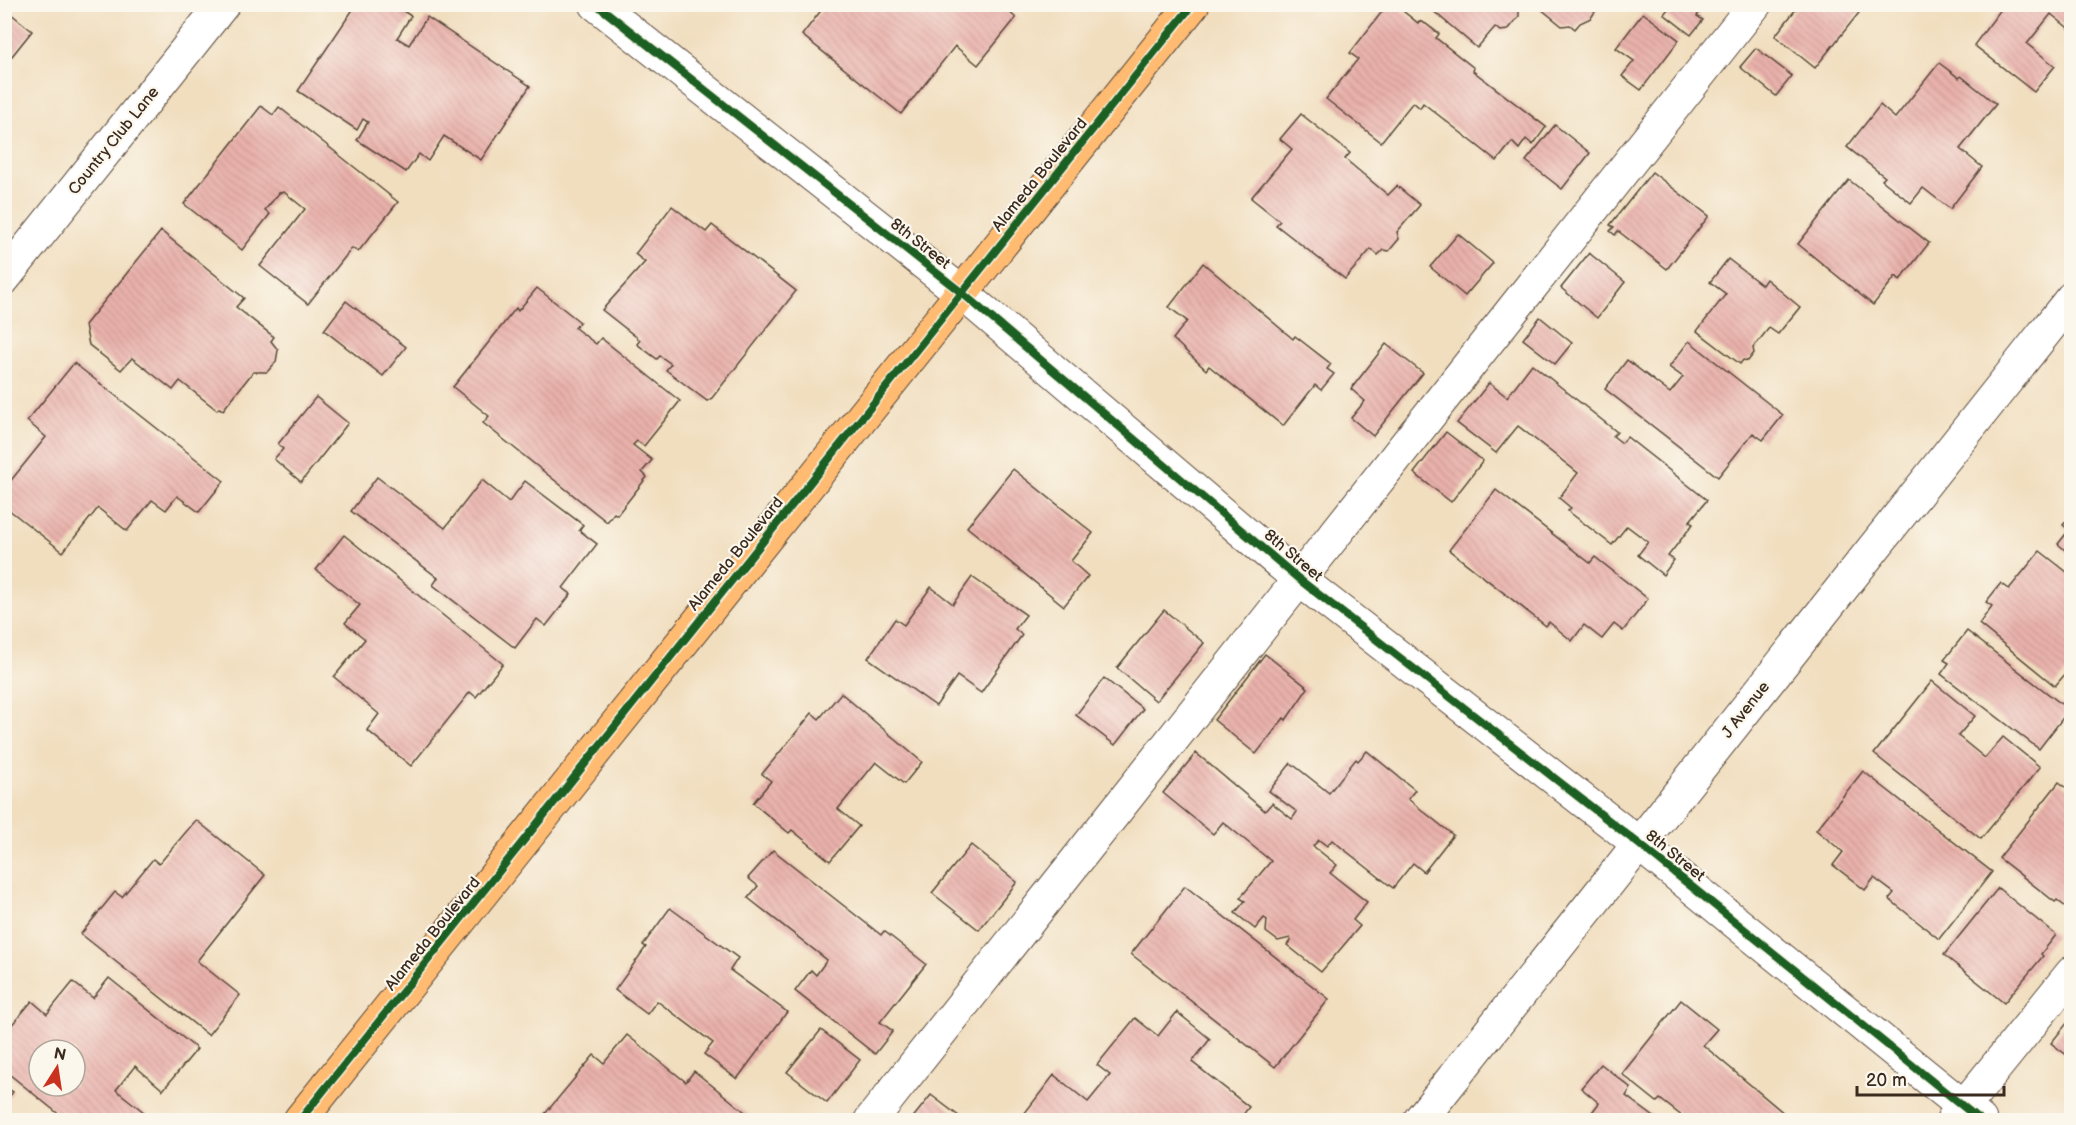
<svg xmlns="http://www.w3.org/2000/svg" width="2076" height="1125" font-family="'Balsamiq Sans',sans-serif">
<defs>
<pattern id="building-back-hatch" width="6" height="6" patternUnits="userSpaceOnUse" patternTransform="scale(1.5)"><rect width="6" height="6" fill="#e9b1ab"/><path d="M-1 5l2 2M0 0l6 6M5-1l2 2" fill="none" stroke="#c99893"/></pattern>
</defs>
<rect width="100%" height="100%" fill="#fbf7ec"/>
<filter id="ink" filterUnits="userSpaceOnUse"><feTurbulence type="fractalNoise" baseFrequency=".0167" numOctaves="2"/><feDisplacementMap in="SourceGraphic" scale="12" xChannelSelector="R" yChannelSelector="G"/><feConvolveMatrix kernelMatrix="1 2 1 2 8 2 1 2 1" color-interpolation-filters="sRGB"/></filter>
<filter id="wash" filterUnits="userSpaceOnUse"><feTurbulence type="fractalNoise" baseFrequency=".008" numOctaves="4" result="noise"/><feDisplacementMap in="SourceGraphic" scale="24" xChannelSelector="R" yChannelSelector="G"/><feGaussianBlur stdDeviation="1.35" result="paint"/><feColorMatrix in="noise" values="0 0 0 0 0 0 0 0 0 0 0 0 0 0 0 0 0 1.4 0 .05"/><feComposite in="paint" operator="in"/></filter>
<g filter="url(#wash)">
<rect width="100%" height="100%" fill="#f1debf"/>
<g id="blocks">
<g fill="url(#building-back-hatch)" fill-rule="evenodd">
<polygon points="826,4 1000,4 1016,18 978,65 955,46 901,114 802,35"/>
<polygon points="1388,4 1394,4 1418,23 1419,21 1426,24 1439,34 1436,38 1474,68 1473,71 1546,127 1533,145 1526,139 1519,149 1512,142 1497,161 1423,103 1420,108 1413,102 1381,142 1326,99 1358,59 1350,53"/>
<polygon points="1425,4 1519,4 1519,16 1508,30 1500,31 1495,27 1477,48"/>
<polygon points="1535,4 1600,4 1591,18 1580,23 1575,29 1570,25 1562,26"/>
<polygon points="1672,4 1694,4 1701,10 1697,16 1703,20 1691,35 1664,14"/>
<polygon points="1800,4 1866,4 1815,68 1775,36"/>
<polygon points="2005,4 2072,4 2072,31 2051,14 2027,44 2055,66 2034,92 1974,45"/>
<polygon points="356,5 394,5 411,16 397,38 409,45 427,17 530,86 481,160 444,136 428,161 419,154 406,172 357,140 368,122 363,119 357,130 298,91"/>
<polygon points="4,8 32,31 4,66"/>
<polygon points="1643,13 1679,40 1641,90 1622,76 1634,61 1616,48"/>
<polygon points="1756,48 1792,76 1776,96 1740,67"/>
<polygon points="1939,63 1959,78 1961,76 1996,104 1960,149 1982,167 1950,209 1923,188 1911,203 1882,180 1885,177 1847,147 1880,105 1895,118"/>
<polygon points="261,106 273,115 279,107 398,202 358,252 352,248 308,304 260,266 305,209 284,192 279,193 265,210 270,214 242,250 184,204"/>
<polygon points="1301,114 1350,153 1345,159 1388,195 1397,186 1420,205 1397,232 1399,239 1389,251 1383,250 1378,255 1371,249 1345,279 1276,225 1280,221 1251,198 1292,149 1280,139"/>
<polygon points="1555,125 1590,153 1562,189 1526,161"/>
<polygon points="1652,172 1709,216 1667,269 1618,231 1615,235 1610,231 1614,227 1610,225"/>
<polygon points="1849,180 1929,243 1900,280 1896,276 1873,305 1798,244"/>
<polygon points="672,206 706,232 712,225 796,291 712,398 707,401 666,370 671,364 660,356 657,359 637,344 640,340 602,310 645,262 635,254"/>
<polygon points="161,231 244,298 236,307 274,337 271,341 278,350 276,362 267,372 253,372 223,410 219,408 217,410 180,381 173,390 132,358 121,370 89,345 85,325"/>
<polygon points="1458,234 1493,263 1465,296 1430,267"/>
<polygon points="1589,253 1625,282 1597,318 1561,288"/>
<polygon points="1728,259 1762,285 1766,279 1800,307 1778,334 1769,328 1753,348 1754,353 1748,361 1743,360 1740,364 1697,331 1726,294 1710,282"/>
<polygon points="1203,263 1293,339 1295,336 1331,364 1327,369 1334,374 1321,390 1315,385 1283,426 1209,366 1206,370 1173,339 1187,321 1169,307"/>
<polygon points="537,288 580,322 575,328 596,344 601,338 680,401 644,446 637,441 633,445 652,460 642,472 647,477 617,515 614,513 607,522 483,423 489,416 453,387 516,308 518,311"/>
<polygon points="346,301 406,347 383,376 324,330"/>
<polygon points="1540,317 1572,343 1555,364 1523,339"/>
<polygon points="1689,341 1783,415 1763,440 1753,433 1718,477 1605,389 1627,360 1670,393 1683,377 1669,367"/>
<polygon points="1386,344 1423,373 1373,436 1351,418 1365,401 1351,389"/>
<polygon points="74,363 224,481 199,512 177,496 166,510 152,500 127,531 98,508 63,552 4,506 4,489 46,437 27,421"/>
<polygon points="1532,364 1617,432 1613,436 1622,443 1627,437 1707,500 1689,522 1693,524 1668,556 1674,560 1663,575 1638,555 1648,542 1627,526 1612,545 1568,511 1571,508 1559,498 1578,473 1518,426 1496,453 1457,423 1489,383 1507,397"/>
<polygon points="316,397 348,423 301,482 274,459 283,449 278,444"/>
<polygon points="1446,432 1483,461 1451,502 1414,473"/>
<polygon points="1013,469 1093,533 1071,561 1088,576 1064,606 967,527"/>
<polygon points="377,477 445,528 482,480 509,502 525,481 583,525 579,530 597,544 563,588 571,594 546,626 537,619 515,648 433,585 438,578 351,511"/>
<polygon points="1496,490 1590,563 1595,557 1648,599 1623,631 1614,624 1602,639 1584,625 1572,641 1549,622 1546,626 1449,550"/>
<polygon points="2072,514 2072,556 2058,544 2069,530 2063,525"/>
<polygon points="344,535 503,664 476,697 470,692 411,766 367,730 379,714 334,677 365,639 345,623 360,605 316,570"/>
<polygon points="2040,551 2072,576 2072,666 2055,686 1979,624 1992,606 1986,602 2001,583 2009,589"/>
<polygon points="972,577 1026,615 1015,629 1022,635 981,693 957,676 936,706 868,658 895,619 904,625 931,587 953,604"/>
<polygon points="1164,610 1204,643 1156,701 1117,668"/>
<polygon points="1967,631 2069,710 2039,749 1941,674 1949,663 1944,660"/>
<polygon points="1265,654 1308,688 1286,720 1284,718 1256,754 1214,720"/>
<polygon points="1104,678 1143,709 1115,745 1076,715"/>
<polygon points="1932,681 1975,716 1958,736 1985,758 2003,737 2040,767 1981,839 1874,754"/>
<polygon points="841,693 922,762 904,784 876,762 838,809 859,826 830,861 792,830 789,833 753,803 771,781 762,774 812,713 819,719"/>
<polygon points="1367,751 1415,790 1408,799 1453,835 1424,872 1413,863 1393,888 1332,840 1327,846 1319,840 1313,846 1337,865 1330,873 1367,902 1353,920 1360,926 1321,972 1287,945 1291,940 1290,938 1278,941 1266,932 1267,920 1264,918 1255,929 1235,913 1245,901 1240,898 1271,861 1223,822 1213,834 1163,793 1196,753 1265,811 1272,803 1292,819 1297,812 1269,791 1291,763 1329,793 1356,759 1358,761"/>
<polygon points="1863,771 1992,872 1939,939 1889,899 1894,893 1874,878 1865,890 1833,865 1843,852 1816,830"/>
<polygon points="2059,782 2072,792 2072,902 2067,908 2057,900 2055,902 1999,858"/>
<polygon points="196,820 265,875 197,961 240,995 208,1035 81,934 115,892 122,897 153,859 159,864"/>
<polygon points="971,845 1017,882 979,930 932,893"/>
<polygon points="773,850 881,935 884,931 926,964 880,1022 893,1031 875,1054 795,991 811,970 816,975 827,960 748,898 758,886 748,878"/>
<polygon points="1185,886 1329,999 1275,1067 1131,954"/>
<polygon points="1998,888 2056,935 2041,954 2043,956 2004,1003 1944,955"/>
<polygon points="670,908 738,958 730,970 787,1012 737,1079 704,1054 713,1043 657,1001 647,1014 615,990 646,947 643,945"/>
<path d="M109,978l88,71 -34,41 -28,-24 -19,24 38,30h-88l-62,-50v-36l28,-33 15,13 26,-32 20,16zM39,1050h36v36h-36z"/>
<polygon points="1681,1000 1717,1029 1703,1045 1792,1120 1687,1120 1660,1099 1657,1102 1622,1074"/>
<polygon points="1177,1012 1210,1039 1192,1062 1249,1107 1239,1120 1032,1120 1024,1114 1054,1075 1088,1102 1110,1075 1097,1065 1135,1018 1158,1036"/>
<polygon points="2072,1017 2072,1059 2051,1043"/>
<polygon points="821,1030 860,1060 827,1103 787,1072"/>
<polygon points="627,1035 686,1082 694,1071 755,1120 670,1120 664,1116 660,1120 551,1120 544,1115 594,1055 604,1063"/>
<polygon points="1601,1064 1631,1088 1626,1096 1658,1120 1586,1120 1599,1103 1581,1088"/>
<polygon points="4,1086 13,1092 4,1103"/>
<polygon points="931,1095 964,1120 911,1120"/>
</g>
</g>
</g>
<g filter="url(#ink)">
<use href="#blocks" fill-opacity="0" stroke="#564536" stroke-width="1.5"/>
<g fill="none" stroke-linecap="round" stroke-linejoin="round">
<g stroke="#564536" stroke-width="35">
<g id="minor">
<polyline points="596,4 962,293 1300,580 1639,844 1980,1120"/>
<polyline points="4,278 223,4"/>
<polyline points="871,1120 1755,4"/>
<polyline points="1420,1120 2072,298"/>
<polyline points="1953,1120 2072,973"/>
</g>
</g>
<g stroke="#564536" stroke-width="35">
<polyline id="major" points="300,1120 1193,4"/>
</g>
<use href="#minor" stroke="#fff" stroke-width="33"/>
<use href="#major" stroke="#ffbb71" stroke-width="33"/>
<g stroke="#fbf7ec" stroke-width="11">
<g id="cycleway">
<polyline points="596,4 962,293 1300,580 1639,844 1980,1120"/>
<polyline points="300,1120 1193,4"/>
</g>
</g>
<use href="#cycleway" stroke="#1b5e20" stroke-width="8"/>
</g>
</g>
<g text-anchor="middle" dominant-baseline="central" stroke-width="4.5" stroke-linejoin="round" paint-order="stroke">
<g font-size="16" fill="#3b2a1e" stroke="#fbf7ec">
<text transform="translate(114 141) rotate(-51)">Country Club Lane</text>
<text transform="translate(1040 175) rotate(-51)">Alameda Boulevard</text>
<text transform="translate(920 244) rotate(38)">8th Street</text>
<text transform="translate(736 554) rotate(-51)">Alameda Boulevard</text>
<text transform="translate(1293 556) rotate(40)">8th Street</text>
<text transform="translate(1746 710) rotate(-52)">J Avenue</text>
<text transform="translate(1675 856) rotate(39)">8th Street</text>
<text transform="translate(433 934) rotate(-51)">Alameda Boulevard</text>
</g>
</g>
<rect width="2076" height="1125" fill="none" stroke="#fbf7ec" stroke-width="24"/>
<g transform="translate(57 1068) rotate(12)"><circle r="28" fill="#fbf7ec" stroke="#aea59a" stroke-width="1.5"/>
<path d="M0-4.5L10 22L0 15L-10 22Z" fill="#c8321e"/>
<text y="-9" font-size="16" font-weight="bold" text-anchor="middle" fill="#3b2a1e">N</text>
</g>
<path d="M1857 1086v9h147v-9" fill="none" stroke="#3b2a1e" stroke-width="3"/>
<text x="1866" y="1086" font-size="18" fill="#3b2a1e" stroke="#fbf7ec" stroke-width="4.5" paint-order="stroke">20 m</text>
</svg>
